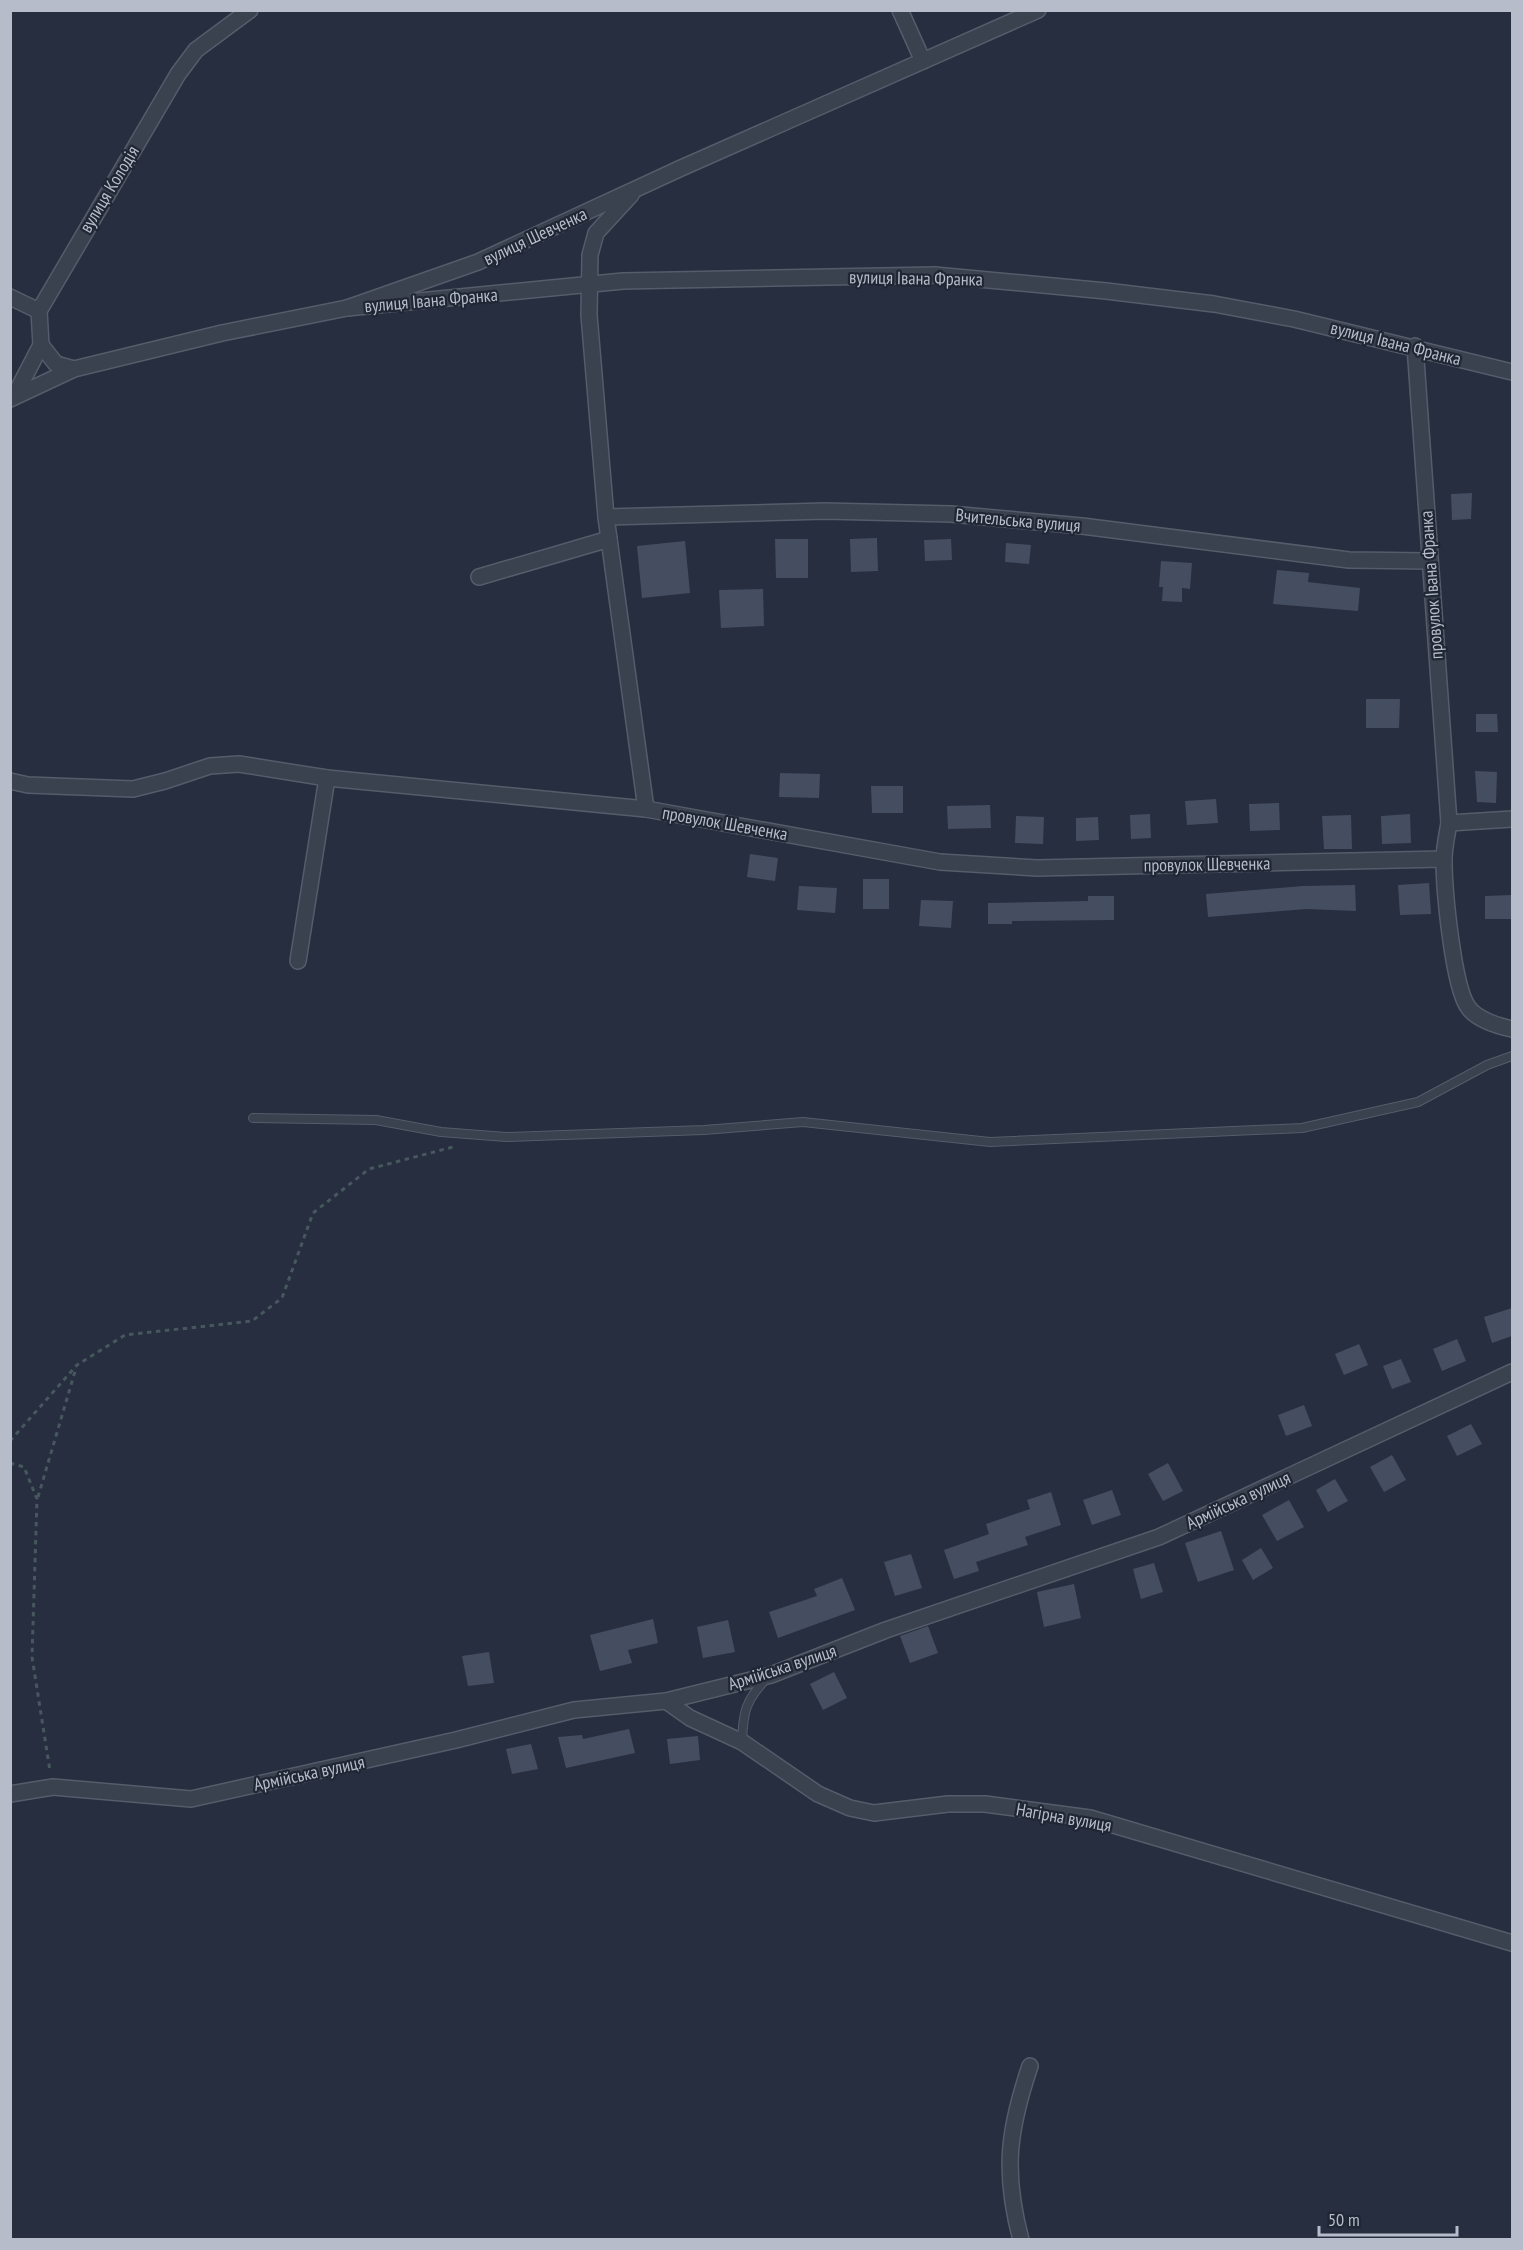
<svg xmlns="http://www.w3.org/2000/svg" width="1523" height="2250" font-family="'PT Sans Narrow',sans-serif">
<rect width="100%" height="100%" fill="#262e3f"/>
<g fill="#454e61">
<polygon points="1472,493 1471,519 1452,520 1451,494"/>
<polygon points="877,538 878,571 851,572 850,539"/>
<polygon points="775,539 808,539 808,578 776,578"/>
<polygon points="951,539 952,560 925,561 924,540"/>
<polygon points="685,541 690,593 642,598 637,546"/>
<polygon points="1006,543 1031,545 1029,564 1005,562"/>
<polygon points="1161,561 1192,563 1190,589 1182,588 1182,602 1162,601 1163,587 1159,587"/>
<polygon points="1277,570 1309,573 1308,582 1360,588 1358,611 1273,604"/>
<polygon points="763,589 764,626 721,628 719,590"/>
<polygon points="1366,699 1400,699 1399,728 1366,728"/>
<polygon points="1476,714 1497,714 1498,732 1476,732"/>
<polygon points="1475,771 1497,772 1496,803 1477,802"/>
<polygon points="780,773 820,774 819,798 779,797"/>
<polygon points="871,786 903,786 903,813 872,813"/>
<polygon points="1216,799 1218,823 1187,825 1185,801"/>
<polygon points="1279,803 1280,830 1250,831 1249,804"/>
<polygon points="990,805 991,828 948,829 947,806"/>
<polygon points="1150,814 1151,838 1131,839 1130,815"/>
<polygon points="1410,814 1411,843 1382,844 1381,816"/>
<polygon points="1351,815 1352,849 1324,849 1322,816"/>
<polygon points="1016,816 1044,817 1043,844 1015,843"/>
<polygon points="1098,817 1099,840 1076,841 1076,818"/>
<polygon points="750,854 778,858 775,881 747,877"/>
<rect x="863" y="879" width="26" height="30"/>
<polygon points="1429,883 1431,914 1400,915 1398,885"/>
<polygon points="1355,885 1356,911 1306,909 1208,917 1206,894 1303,886"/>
<polygon points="799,886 837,888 835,913 797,910"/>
<polygon points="1512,895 1512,919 1485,919 1485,896"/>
<polygon points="1088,896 1114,896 1114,920 1012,921 1012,924 988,924 988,903 1088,901"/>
<polygon points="921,900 953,901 951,928 919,926"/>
<polygon points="1512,1308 1512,1336 1492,1343 1484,1317"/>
<polygon points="1457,1339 1466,1361 1442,1371 1433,1349"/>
<polygon points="1359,1344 1368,1365 1344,1375 1335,1354"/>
<polygon points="1401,1359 1411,1382 1392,1389 1383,1366"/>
<polygon points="1304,1405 1312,1426 1286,1436 1278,1415"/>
<polygon points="1471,1424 1482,1444 1457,1456 1447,1436"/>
<polygon points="1392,1455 1406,1480 1384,1492 1370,1467"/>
<polygon points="1168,1463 1183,1491 1163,1501 1148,1474"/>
<polygon points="1335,1479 1348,1501 1328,1512 1316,1490"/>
<polygon points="1112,1490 1121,1515 1092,1525 1083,1500"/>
<polygon points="1051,1492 1061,1525 1025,1537 1028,1545 976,1562 979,1571 954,1579 944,1550 989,1534 986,1524 1030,1509 1027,1500"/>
<polygon points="1289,1500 1304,1527 1277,1541 1262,1515"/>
<polygon points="1221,1531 1234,1570 1198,1582 1185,1543"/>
<polygon points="1261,1548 1273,1568 1253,1580 1242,1560"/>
<polygon points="911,1554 922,1588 895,1596 884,1562"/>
<polygon points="1154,1563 1163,1592 1141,1599 1133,1569"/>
<polygon points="842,1578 855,1610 778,1638 769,1612 817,1596 814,1589"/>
<polygon points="1074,1584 1081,1618 1044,1627 1037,1592"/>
<polygon points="653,1619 658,1643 628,1650 632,1663 600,1671 590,1635"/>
<polygon points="728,1620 735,1652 703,1658 697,1627"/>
<polygon points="928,1626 938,1653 910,1663 900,1636"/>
<polygon points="489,1652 494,1683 468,1686 462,1656"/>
<polygon points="834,1672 847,1698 823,1710 810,1684"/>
<polygon points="629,1729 635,1753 566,1768 558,1737 582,1735 583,1739"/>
<polygon points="698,1736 700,1760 670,1764 667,1739"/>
<polygon points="531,1744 538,1769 512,1774 506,1749"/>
</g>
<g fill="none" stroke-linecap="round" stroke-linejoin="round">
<g stroke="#555c6a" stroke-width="10">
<g id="lane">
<polyline points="253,1118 376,1120 441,1132 506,1137 704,1130 803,1122 990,1142 1302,1128 1418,1102 1487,1065 1512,1056"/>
<path d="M742,1742c1,-29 3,-41 24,-63"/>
</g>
</g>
<g stroke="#555c6a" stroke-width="18">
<g id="street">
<polyline points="900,10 923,61"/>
<polyline points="631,195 596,233 590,255 589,315 606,517 646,809"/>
<polyline points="10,297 39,311"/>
<polyline points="347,308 623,281 935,275 1106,291 1214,304 1294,319 1512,372"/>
<polyline points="41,345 56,364 74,369"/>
<path d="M1415,346l34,477c-2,12 -5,25 -5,37 0,29 9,126 24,147 8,12 30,19 44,22"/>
<polyline points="15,395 41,345 39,311 178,74 196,50 250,10"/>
<polyline points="10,399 74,369 222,333 347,308 478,262 679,169 1038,10"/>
<polyline points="606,517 825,511 951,514 1082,526 1349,560 1429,561"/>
<polyline points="479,577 609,539"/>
<polyline points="10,781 28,785 133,789 165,781 210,766 239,764 327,778 646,809 940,862 1037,868 1444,859"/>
<polyline points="1449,823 1512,819"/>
<polyline points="298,961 327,778"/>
<polyline points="666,1701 690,1718 742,1742 818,1794 850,1808 874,1813 948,1804 985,1804 1090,1818 1512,1943"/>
<polyline points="10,1794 53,1787 191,1799 456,1740 574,1710 666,1701 771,1675 886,1630 1159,1537 1512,1372"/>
<path d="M1021,2240c-18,-68 -13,-109 9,-174"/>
</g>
</g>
<g stroke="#46585d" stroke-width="3" stroke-dasharray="4.5 4.5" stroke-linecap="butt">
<polyline points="10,1441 77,1365 125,1335 252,1321 282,1298 313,1213 369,1169 453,1147"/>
<polyline points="10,1463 24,1467 37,1499 32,1657 50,1771"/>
<polyline points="38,1497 76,1368"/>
</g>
<use href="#lane" stroke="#3a414f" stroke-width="8"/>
<use href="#street" stroke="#3a414f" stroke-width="15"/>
</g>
<g text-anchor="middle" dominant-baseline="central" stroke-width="4.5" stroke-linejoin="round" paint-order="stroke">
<g font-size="18" fill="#b6bcca" stroke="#1f2634">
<text transform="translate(109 189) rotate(-59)">вулиця Колодія</text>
<text transform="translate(535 236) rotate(-25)">вулиця Шевченка</text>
<text transform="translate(916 278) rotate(1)">вулиця Івана Франка</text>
<text transform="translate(431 300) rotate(-5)">вулиця Івана Франка</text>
<text transform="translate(1396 343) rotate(14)">вулиця Івана Франка</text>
<text transform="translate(1018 520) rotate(5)">Вчительська вулиця</text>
<text transform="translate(1431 585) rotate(-94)">провулок Івана Франка</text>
<text transform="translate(725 823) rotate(10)">провулок Шевченка</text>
<text transform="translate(1207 864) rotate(-1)">провулок Шевченка</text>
<text transform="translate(1238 1500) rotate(-25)">Армійська вулиця</text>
<text transform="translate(782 1667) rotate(-18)">Армійська вулиця</text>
<text transform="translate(309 1773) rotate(-12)">Армійська вулиця</text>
<text transform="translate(1064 1817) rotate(10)">Нагірна вулиця</text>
</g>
</g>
<rect width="1523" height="2250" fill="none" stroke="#b6bcca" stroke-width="24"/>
<path d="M1319 2226v9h138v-9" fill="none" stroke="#b6bcca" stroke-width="3"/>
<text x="1328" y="2226" font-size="18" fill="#b6bcca" stroke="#1f2634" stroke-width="4.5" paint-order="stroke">50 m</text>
</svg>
